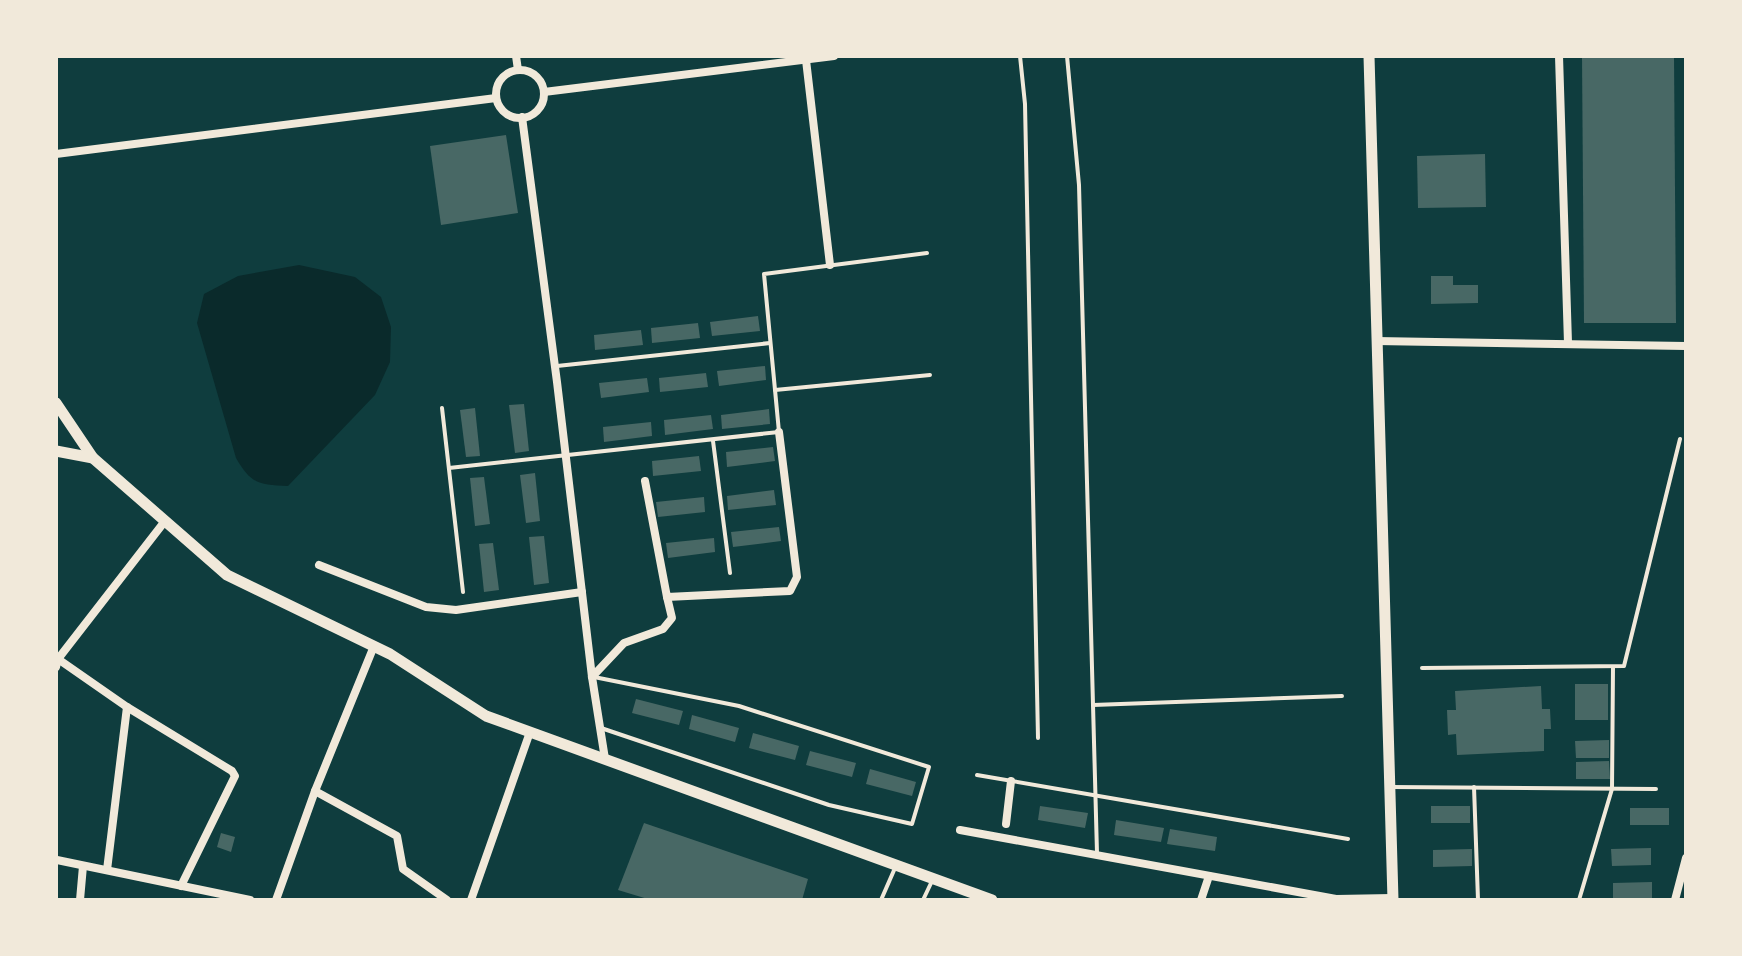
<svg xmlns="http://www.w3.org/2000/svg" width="1742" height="956" font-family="'PT Sans Narrow',sans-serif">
<rect width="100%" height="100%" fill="#0f3d3e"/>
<path fill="#0a2a2b" d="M299,265l56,12 26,20 10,30 -1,35 -15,33 -87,91c-29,-1 -37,-2 -52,-28l-39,-135 7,-29 34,-18z"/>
<g fill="#486865">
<polygon points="1582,56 1674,56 1676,323 1584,323"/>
<polygon points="506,135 518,213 441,225 430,146"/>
<polygon points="1485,154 1486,207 1418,208 1417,156"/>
<polygon points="1431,276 1453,276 1453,285 1478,285 1478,303 1431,304"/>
<polygon points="758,316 760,331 712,336 710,322"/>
<polygon points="698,323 700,338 652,343 651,328"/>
<polygon points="641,330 643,345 595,350 594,335"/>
<polygon points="765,366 766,380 719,386 717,371"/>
<polygon points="706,373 708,387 660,392 659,378"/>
<polygon points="647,378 649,392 601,398 599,383"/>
<polygon points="524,404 529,451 515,453 509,405"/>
<polygon points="475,408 480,456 466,457 460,410"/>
<polygon points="769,409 770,424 722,429 721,415"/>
<polygon points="711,415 713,429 665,435 664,420"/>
<polygon points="651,422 652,436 604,442 603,427"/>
<polygon points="773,447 775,461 727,467 726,452"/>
<polygon points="699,456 701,471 653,476 652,461"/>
<polygon points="535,473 540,521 526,523 520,475"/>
<polygon points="484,477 490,524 475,526 470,478"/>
<polygon points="774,490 776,505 728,510 727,496"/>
<polygon points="704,497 705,512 658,517 656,502"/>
<polygon points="779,527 781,541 733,547 731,532"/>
<polygon points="544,536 549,583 534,585 529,537"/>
<polygon points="714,538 715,552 668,558 666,543"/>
<polygon points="493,543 499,590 484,592 479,544"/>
<rect x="1575" y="684" width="33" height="36"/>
<polygon points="1541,686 1542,709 1550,709 1551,729 1544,729 1544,751 1457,755 1456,734 1448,735 1447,710 1456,710 1455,691"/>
<polygon points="636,699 683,711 679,725 632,713"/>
<polygon points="692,715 739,728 735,742 689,729"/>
<polygon points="753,733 799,746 795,760 749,748"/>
<polygon points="1609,740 1609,758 1576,758 1575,741"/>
<polygon points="810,751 856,763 852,777 806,765"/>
<polygon points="1609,761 1610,779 1576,779 1576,762"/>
<polygon points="870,769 916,782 912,796 866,784"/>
<polygon points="1040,806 1088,813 1085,828 1038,820"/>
<rect x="1431" y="806" width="39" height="17"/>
<rect x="1630" y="808" width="39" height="17"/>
<polygon points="1116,820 1164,828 1161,842 1114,835"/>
<polygon points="644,823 808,879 802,900 651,900 618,890"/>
<polygon points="1170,829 1217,837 1215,851 1167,844"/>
<polygon points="221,833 235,837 231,852 217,847"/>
<polygon points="1651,848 1651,865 1612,866 1611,849"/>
<polygon points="1472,849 1472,866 1433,867 1433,850"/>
<polygon points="1652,882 1652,899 1613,900 1613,883"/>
</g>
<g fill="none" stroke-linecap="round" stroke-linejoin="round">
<g stroke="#f1e9da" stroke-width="4">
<polyline points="1020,56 1025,104 1038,738"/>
<polyline points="1067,56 1079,185 1097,853"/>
<polyline points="557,366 770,343"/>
<polyline points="775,390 930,375"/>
<polyline points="442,408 463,592"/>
<polyline points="713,441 730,573"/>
<polyline points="449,468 779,432 764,274 927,253"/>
<polyline points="1422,668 1624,666 1680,439"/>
<polyline points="594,677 739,706 929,767 912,824 829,805 601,728"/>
<polyline points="1093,705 1342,696"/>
<polyline points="977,775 1348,839"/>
<polyline points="1391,787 1656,789"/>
<polyline points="1474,787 1478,900"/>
<polyline points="881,900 895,868"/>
<polyline points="923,900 932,881"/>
<polyline points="1579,900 1612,789 1613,667"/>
</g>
<g stroke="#f1e9da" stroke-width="8">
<polyline points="516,56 518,70"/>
<polyline points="1559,56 1568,343"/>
<polyline points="806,60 830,265"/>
<circle cx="520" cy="94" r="24"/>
<polyline points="544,92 834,56"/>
<polyline points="522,117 557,382 592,677 605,759"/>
<polyline points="56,154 496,98"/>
<polyline points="1376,341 1686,346"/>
<polyline points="645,481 667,597 790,591 797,577 779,432"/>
<polyline points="319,565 426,607 456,610 582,592"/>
<polyline points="58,659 127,707 232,771 235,776 181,886"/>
<polyline points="56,667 58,659 165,521"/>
<polyline points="592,677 624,643 663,629 672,618 667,597"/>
<polyline points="315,791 397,836 403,869 447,900"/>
<polyline points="1006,824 1011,781"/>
<polyline points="960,830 1336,899 1392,898"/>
<polyline points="57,860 250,900"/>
<polyline points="107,870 127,707"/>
<polyline points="80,900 83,866"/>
<polyline points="276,900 315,791 374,646"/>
<polyline points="471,900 530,732"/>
<polyline points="1201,900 1209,876"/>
<polyline points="1675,900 1686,858"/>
</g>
<g stroke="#f1e9da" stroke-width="11">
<polyline points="1369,56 1393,900"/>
<polyline points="56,403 93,458 227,575 390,654 486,716 992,900"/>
<polyline points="56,451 93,458"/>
</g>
</g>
<rect width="1742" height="956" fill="none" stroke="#f1e9da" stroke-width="116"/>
</svg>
